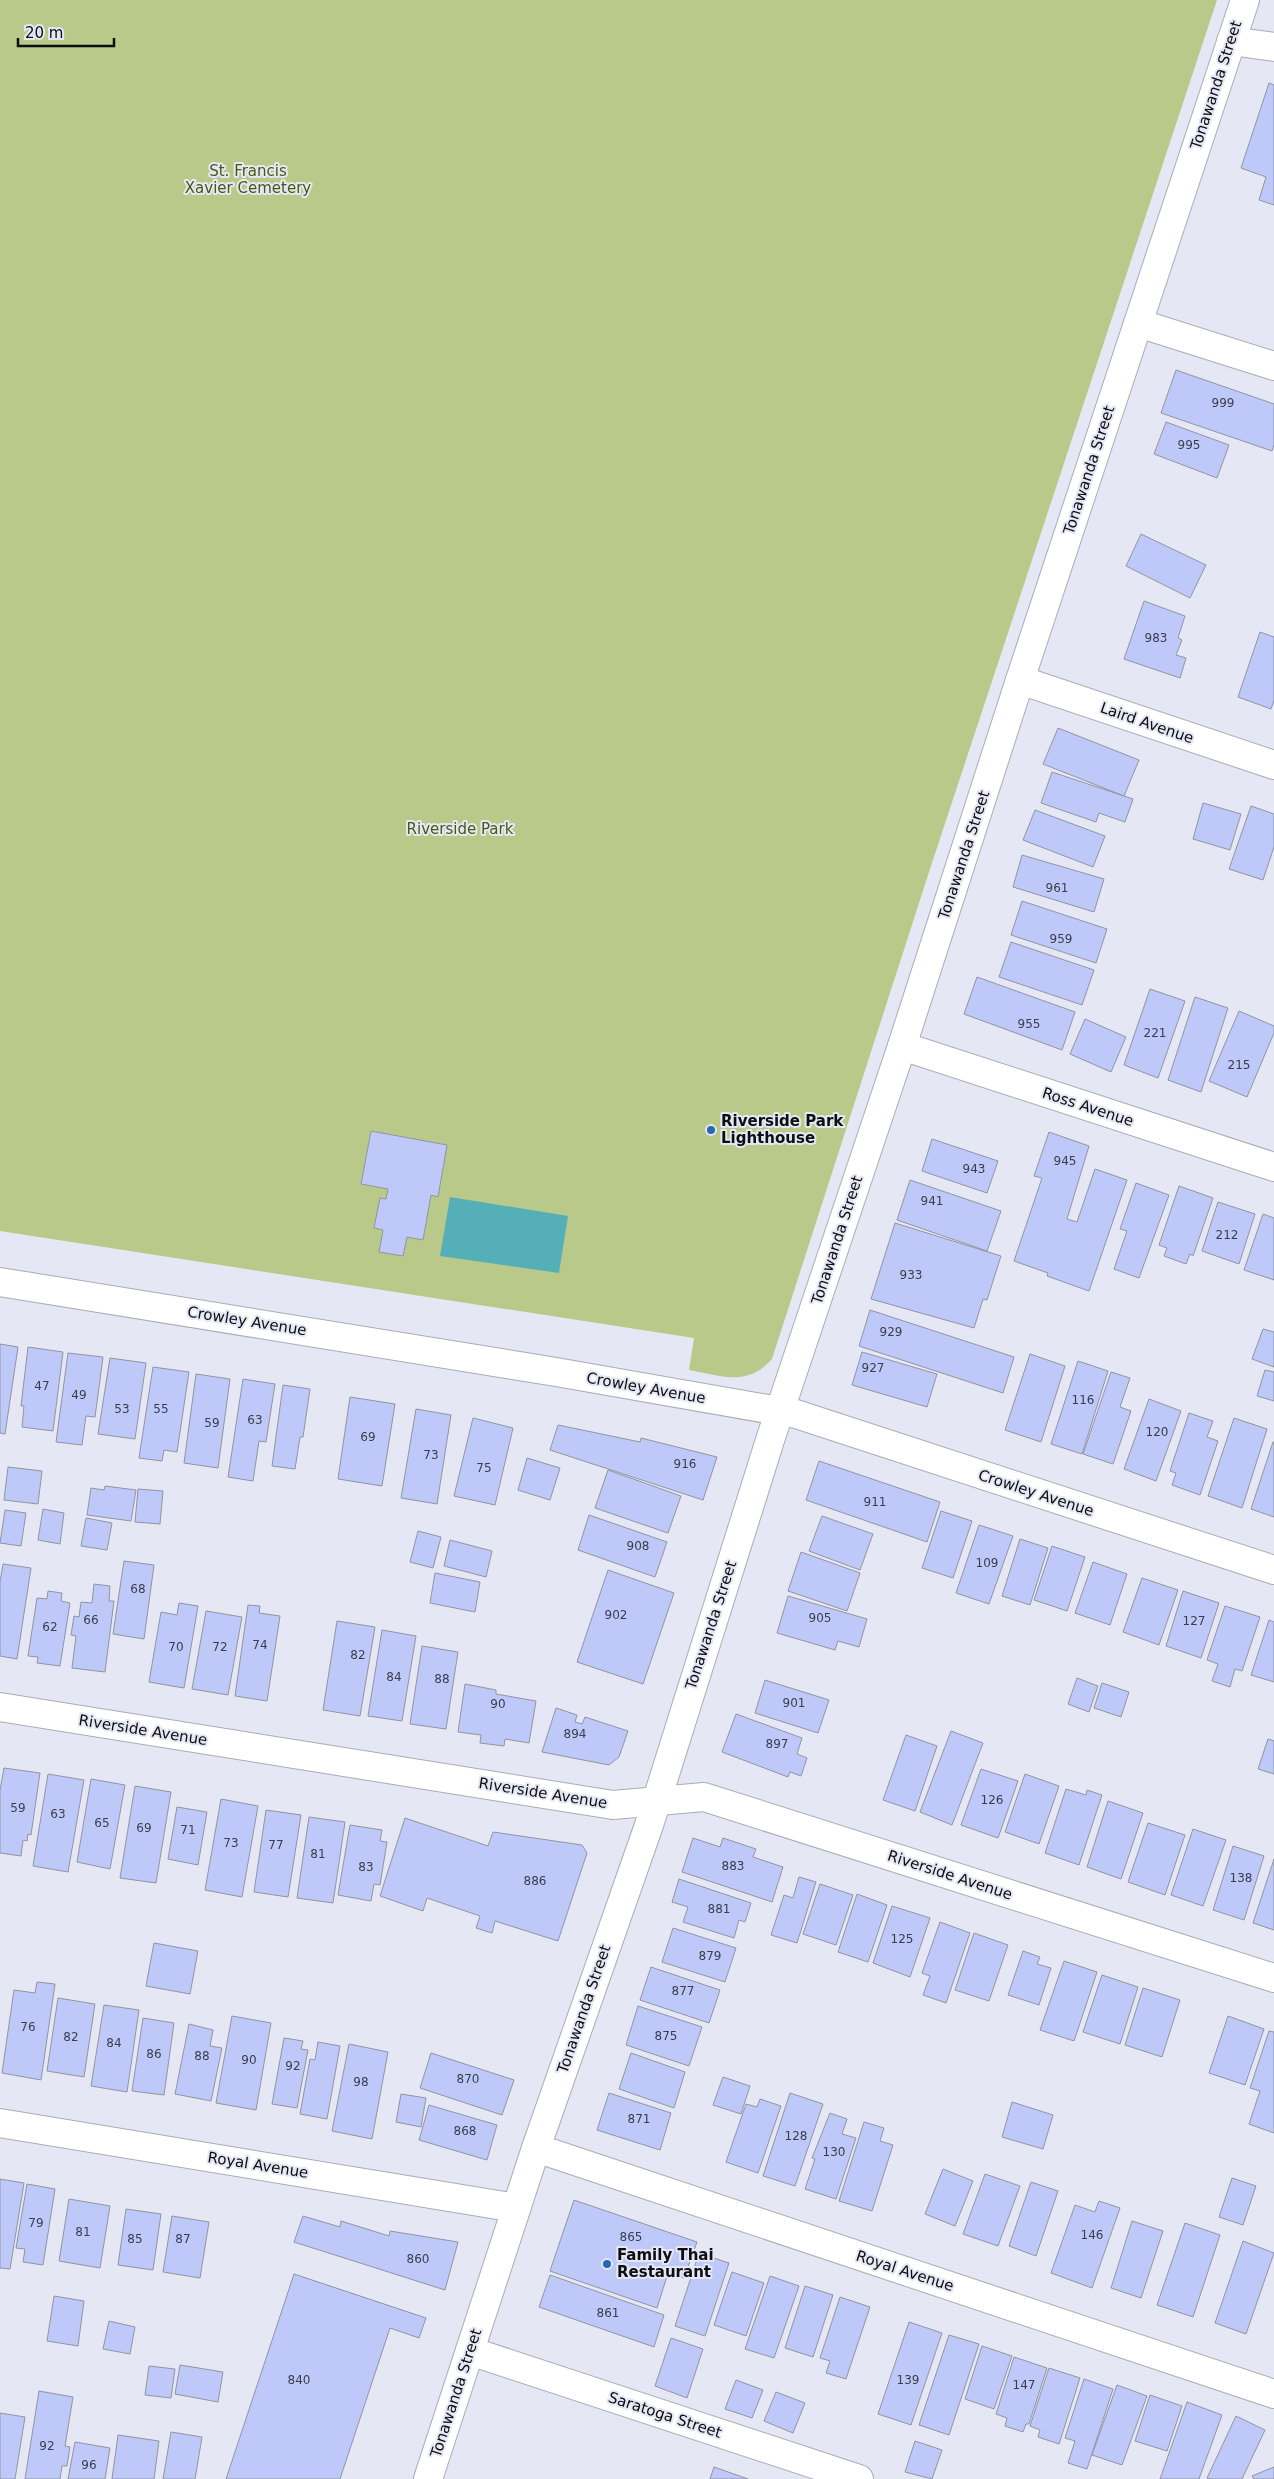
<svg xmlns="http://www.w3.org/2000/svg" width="1274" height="2479" font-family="'DejaVu Sans',sans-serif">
<rect width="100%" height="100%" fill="#e5e8f4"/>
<path fill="#b9c98a" d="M0,0h1217l-288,872 -157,487c-25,28 -50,17 -83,11l5,-32 -694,-107z"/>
<polygon fill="#55afb6" points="450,1197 568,1216 559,1273 440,1256"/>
<g fill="#bec9fa" stroke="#91949f">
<polygon points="1269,83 1274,85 1274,205 1259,200 1266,177 1241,168"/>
<polygon points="1176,370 1274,404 1274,444 1272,451 1161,413"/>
<polygon points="1166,422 1229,445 1217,478 1154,454"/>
<polygon points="1141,534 1206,565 1190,598 1126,566"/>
<polygon points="1144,601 1185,616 1178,638 1182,640 1176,655 1186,658 1180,678 1124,659"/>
<polygon points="1260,632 1274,637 1274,700 1271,709 1238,697"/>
<polygon points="1058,728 1139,760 1124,796 1043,764"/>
<polygon points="1052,772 1133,799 1125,822 1099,813 1096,822 1041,803"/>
<polygon points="1203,803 1241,814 1230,850 1193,839"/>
<polygon points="1251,806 1274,814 1274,847 1263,880 1229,869"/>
<polygon points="1035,810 1105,836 1093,867 1023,840"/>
<polygon points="1022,855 1104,879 1094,912 1013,887"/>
<polygon points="1022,901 1107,929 1096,963 1011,935"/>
<polygon points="1011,942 1094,970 1082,1005 999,977"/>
<polygon points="977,977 1075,1012 1062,1050 964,1014"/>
<polygon points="1150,989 1185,1001 1158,1078 1124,1065"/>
<polygon points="1195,997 1228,1008 1201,1092 1168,1080"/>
<polygon points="1239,1011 1274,1026 1274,1033 1247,1097 1209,1081"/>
<polygon points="1085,1019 1126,1037 1111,1072 1070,1054"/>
<circle cx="711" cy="1131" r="4.5"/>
<polygon points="371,1131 447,1145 438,1197 431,1195 423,1240 407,1237 403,1256 379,1252 383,1230 374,1228 380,1198 386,1199 388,1189 361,1184"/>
<polygon points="1049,1132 1089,1146 1067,1219 1077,1222 1095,1169 1127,1180 1089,1291 1047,1276 1048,1273 1014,1261 1042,1178 1034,1176"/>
<polygon points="932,1139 998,1161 987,1193 922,1171"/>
<polygon points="910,1180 1001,1211 987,1251 897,1220"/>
<polygon points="1136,1183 1169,1195 1139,1278 1114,1269 1127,1231 1120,1229"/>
<polygon points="1179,1186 1213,1198 1193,1256 1190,1254 1186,1264 1164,1256 1167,1248 1159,1245"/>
<polygon points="1218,1202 1255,1214 1239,1264 1202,1251"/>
<polygon points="1263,1214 1274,1218 1274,1280 1244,1270"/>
<polygon points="895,1223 1001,1256 987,1300 983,1299 974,1328 871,1299"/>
<polygon points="870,1310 1014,1357 1003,1393 859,1346"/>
<polygon points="1263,1329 1274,1332 1274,1367 1252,1359"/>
<polygon points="0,1344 18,1347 5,1434 0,1433"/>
<polygon points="28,1347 63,1352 53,1431 22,1427 24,1406 21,1406"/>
<polygon points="862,1352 937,1374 927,1407 852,1385"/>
<polygon points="68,1353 103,1357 95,1417 86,1416 82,1445 56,1442"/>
<polygon points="1030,1354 1065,1366 1041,1442 1005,1430"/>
<polygon points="110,1358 146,1363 135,1439 98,1434"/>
<polygon points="1078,1361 1108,1371 1082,1454 1051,1444"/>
<polygon points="153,1367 189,1372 177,1452 164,1450 162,1461 139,1458"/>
<polygon points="1265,1370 1274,1372 1274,1401 1257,1396"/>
<polygon points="1111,1372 1130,1378 1120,1407 1131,1411 1113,1464 1083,1454"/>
<polygon points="196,1374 230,1379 218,1468 184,1463"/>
<polygon points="243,1379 275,1384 266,1442 259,1441 253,1481 228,1477"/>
<polygon points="283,1385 310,1389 303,1437 300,1437 295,1469 272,1466"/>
<polygon points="350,1397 395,1404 382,1486 338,1479"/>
<polygon points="1149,1399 1181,1411 1156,1481 1124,1469"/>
<polygon points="416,1409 451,1415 437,1504 401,1498"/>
<polygon points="1189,1413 1213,1421 1207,1437 1218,1441 1200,1495 1172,1485 1176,1473 1170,1471"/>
<polygon points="473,1418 513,1428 495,1505 454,1496"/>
<polygon points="1234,1418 1267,1429 1242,1508 1208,1496"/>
<polygon points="558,1425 640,1442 641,1438 717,1457 703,1500 550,1450"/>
<polygon points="1273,1442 1274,1442 1274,1517 1251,1509"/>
<polygon points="527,1458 560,1468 550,1500 518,1490"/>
<polygon points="819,1461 940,1502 927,1542 806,1500"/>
<polygon points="8,1467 42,1471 38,1504 4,1500"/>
<polygon points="608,1470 681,1496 668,1533 595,1508"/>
<polygon points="105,1486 136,1490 131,1521 87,1515 91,1488 104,1490"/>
<polygon points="138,1489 163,1491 160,1524 135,1522"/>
<polygon points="43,1509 64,1513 60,1544 38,1540"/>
<polygon points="5,1510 26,1513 21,1546 0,1543"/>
<polygon points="941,1511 972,1521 953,1578 922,1568"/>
<polygon points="589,1515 667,1542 655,1577 578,1550"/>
<polygon points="822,1516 873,1534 860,1570 809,1551"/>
<polygon points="86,1518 112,1523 107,1550 81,1546"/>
<polygon points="979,1525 1013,1536 989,1604 956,1593"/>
<polygon points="418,1531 441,1537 433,1568 410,1562"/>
<polygon points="1020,1539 1048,1548 1030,1605 1002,1596"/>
<polygon points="450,1540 492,1551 486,1577 444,1566"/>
<polygon points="1052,1546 1085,1557 1067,1611 1034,1600"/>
<polygon points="801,1552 860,1573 847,1611 788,1591"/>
<polygon points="124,1561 154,1565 144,1639 113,1634"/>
<polygon points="1093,1562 1127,1574 1110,1625 1075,1613"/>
<polygon points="3,1564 31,1568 17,1659 0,1656 0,1582"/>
<polygon points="608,1570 674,1593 643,1684 577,1662"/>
<polygon points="435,1573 480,1582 475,1612 430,1603"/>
<polygon points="1142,1578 1178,1590 1159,1645 1123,1632"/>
<polygon points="94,1584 110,1586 109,1601 114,1601 105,1672 72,1668 76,1636 71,1635 74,1616 79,1617 81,1602 92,1603"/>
<polygon points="48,1591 62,1593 61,1601 70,1603 60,1666 37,1663 38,1657 28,1656 37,1598 47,1599"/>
<polygon points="1183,1591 1219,1603 1201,1658 1166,1646"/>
<polygon points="788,1596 867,1619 859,1647 838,1641 835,1650 777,1633"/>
<polygon points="179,1603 198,1606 184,1688 149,1682 161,1612 177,1615"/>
<polygon points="248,1605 260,1606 259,1613 280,1616 267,1701 235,1696"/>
<polygon points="1225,1606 1260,1617 1242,1671 1235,1669 1230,1687 1212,1681 1218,1664 1207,1660"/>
<polygon points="206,1611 242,1617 228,1695 192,1689"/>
<polygon points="1269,1620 1274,1622 1274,1682 1251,1675"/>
<polygon points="337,1621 375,1627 360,1716 323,1710"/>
<polygon points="382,1630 416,1636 402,1721 368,1716"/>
<polygon points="422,1646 458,1652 446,1729 410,1724"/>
<polygon points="1077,1678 1098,1686 1089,1712 1068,1704"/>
<polygon points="765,1680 829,1700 818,1733 755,1713"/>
<polygon points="1102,1683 1129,1692 1121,1717 1094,1708"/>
<polygon points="465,1684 496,1690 496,1694 536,1701 529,1743 505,1739 504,1746 480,1743 481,1735 458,1732"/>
<polygon points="556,1708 577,1715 575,1722 582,1724 585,1717 628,1731 619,1757 609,1765 542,1752"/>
<polygon points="736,1714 802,1738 797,1754 807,1758 801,1776 790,1772 788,1777 722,1752"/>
<polygon points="951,1731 983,1743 952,1825 920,1812"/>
<polygon points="906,1735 937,1746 915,1811 883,1800"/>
<polygon points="1268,1739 1274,1741 1274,1774 1258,1769"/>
<polygon points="4,1768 40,1773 31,1835 28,1834 27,1841 23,1840 21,1856 0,1853 0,1790"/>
<polygon points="981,1769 1018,1781 998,1838 961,1825"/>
<polygon points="48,1774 84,1780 68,1872 33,1866"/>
<polygon points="1025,1774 1059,1786 1039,1844 1005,1832"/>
<polygon points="91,1779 125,1785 110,1869 77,1862"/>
<polygon points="135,1786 171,1792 156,1883 120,1878"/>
<polygon points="1066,1789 1086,1795 1087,1790 1102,1795 1079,1865 1045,1853"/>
<polygon points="221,1799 258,1806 242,1897 205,1890"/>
<polygon points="1108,1801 1143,1813 1121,1879 1087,1867"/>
<polygon points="177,1807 207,1812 198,1865 168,1859"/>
<polygon points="266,1810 301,1815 288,1897 254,1892"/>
<polygon points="309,1817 345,1822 333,1903 297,1898"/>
<polygon points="405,1818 488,1846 493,1832 582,1845 587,1853 558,1941 495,1921 492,1933 476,1928 480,1916 427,1898 423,1911 380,1896"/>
<polygon points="1148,1823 1185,1835 1165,1895 1128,1882"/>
<polygon points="350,1825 382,1830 380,1841 387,1842 380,1885 374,1884 371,1901 338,1895"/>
<polygon points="1193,1829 1226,1840 1203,1906 1171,1895"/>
<polygon points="693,1838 720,1847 723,1838 756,1849 753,1857 783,1867 772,1902 682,1872"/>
<polygon points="1233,1846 1264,1856 1244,1920 1213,1910"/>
<polygon points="1274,1859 1274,1930 1253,1923"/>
<polygon points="799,1877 816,1882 797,1943 771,1935 784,1895 793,1898"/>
<polygon points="679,1879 751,1903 745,1922 739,1920 734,1938 683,1922 688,1907 672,1902"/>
<polygon points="820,1884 853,1895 836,1945 803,1934"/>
<polygon points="857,1894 887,1905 868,1962 838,1952"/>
<polygon points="892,1906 930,1918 910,1977 873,1963"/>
<polygon points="940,1922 970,1933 946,2003 923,1995 930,1976 922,1973"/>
<polygon points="673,1928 736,1948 725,1982 662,1962"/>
<polygon points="974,1933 1008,1945 989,2001 955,1990"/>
<polygon points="154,1943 198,1951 190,1994 146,1986"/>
<polygon points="1023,1951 1040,1957 1037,1964 1051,1968 1039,2005 1008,1995"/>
<polygon points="1064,1961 1097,1972 1074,2041 1040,2030"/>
<polygon points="651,1967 720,1990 709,2023 640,2000"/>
<polygon points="1102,1975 1138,1987 1120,2044 1083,2032"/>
<polygon points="37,1982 55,1984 41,2080 2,2073 14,1990 35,1993"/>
<polygon points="1143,1988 1180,2000 1162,2057 1125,2045"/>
<polygon points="58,1998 95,2004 84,2077 47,2071"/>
<polygon points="104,2005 139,2010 127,2092 91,2086"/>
<polygon points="638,2006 702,2027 689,2066 626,2045"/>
<polygon points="232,2016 271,2023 256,2110 216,2103"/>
<polygon points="1228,2016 1264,2029 1245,2085 1209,2073"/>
<polygon points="143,2018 174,2023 164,2095 132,2091"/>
<polygon points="189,2024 213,2030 210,2046 222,2048 211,2101 175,2094"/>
<polygon points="1269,2031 1274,2032 1274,2133 1249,2124 1260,2091 1250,2088"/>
<polygon points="284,2038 303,2041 301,2049 308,2050 297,2108 272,2104"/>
<polygon points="318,2042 340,2046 327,2119 300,2114 310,2059 315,2060"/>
<polygon points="349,2044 388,2052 372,2139 332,2131"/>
<polygon points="431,2053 514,2080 502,2115 420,2088"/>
<polygon points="631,2053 685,2072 674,2108 619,2089"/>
<polygon points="723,2077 750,2086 741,2114 713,2105"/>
<polygon points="609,2093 671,2113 660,2150 597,2130"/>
<polygon points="790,2093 823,2104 795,2186 763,2176"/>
<polygon points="401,2094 426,2098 421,2127 396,2122"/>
<polygon points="760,2099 781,2106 758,2173 726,2162 746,2104 757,2107"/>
<polygon points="1012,2102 1053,2115 1043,2149 1002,2137"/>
<polygon points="429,2105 497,2125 487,2160 419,2140"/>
<polygon points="830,2113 847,2119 842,2134 856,2138 836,2199 805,2189 815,2159 812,2158"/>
<polygon points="864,2122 884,2128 880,2141 893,2145 872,2211 839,2201"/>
<polygon points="943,2169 973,2181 955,2226 925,2214"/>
<polygon points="985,2174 1020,2186 998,2246 963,2234"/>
<polygon points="1232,2178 1256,2186 1243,2225 1219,2217"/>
<polygon points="0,2179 24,2183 10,2269 0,2268"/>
<polygon points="1031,2182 1058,2191 1036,2256 1009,2246"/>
<polygon points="27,2184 55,2189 43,2265 23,2262 25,2249 16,2248"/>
<polygon points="69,2199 110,2206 100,2268 59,2261"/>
<polygon points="574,2200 697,2242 684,2278 668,2273 657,2308 550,2271"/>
<polygon points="1099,2201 1120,2208 1092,2288 1051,2273 1075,2205 1095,2212"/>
<polygon points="126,2209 161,2214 153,2270 118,2265"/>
<polygon points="172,2216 209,2222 200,2278 163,2272"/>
<polygon points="303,2216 340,2227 341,2221 389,2236 390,2231 458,2242 445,2290 294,2242"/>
<polygon points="1132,2221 1163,2231 1141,2298 1111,2288"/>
<polygon points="1185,2223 1220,2235 1193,2317 1157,2305"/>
<polygon points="1243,2241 1274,2253 1246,2334 1215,2323"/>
<polygon points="699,2253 729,2263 705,2336 675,2326"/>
<polygon points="732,2272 764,2283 746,2336 714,2325"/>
<polygon points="294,2274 426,2318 419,2338 390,2328 340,2479 226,2479"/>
<polygon points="550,2275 664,2315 654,2347 539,2307"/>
<polygon points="770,2276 799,2286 774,2358 745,2349"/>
<polygon points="805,2286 833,2295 813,2357 785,2348"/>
<polygon points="54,2296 84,2301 78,2346 47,2341"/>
<polygon points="840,2297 870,2307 846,2379 826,2373 830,2361 820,2358"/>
<polygon points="109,2321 135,2327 130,2354 103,2349"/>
<polygon points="909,2322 942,2333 911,2425 878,2414"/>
<polygon points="949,2335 979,2344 949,2435 919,2425"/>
<polygon points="671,2338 703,2349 687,2398 655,2386"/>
<polygon points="982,2346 1012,2356 994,2409 965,2399"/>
<polygon points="1014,2357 1047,2368 1029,2424 1026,2424 1023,2432 1005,2426 1007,2418 996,2414"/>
<polygon points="180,2365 223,2372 218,2402 175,2394"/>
<polygon points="149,2366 175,2369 171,2398 145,2395"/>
<polygon points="1049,2368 1080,2378 1059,2444 1038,2437 1040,2430 1030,2426"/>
<polygon points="1084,2379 1113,2389 1087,2469 1068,2463 1075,2441 1065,2438"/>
<polygon points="736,2380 763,2390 752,2418 725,2409"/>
<polygon points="1117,2385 1147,2396 1122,2465 1092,2455"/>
<polygon points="39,2391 73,2397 65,2446 70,2447 67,2466 62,2466 60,2479 25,2479"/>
<polygon points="776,2392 805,2403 793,2433 764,2421"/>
<polygon points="1150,2395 1182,2406 1167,2451 1135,2441"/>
<polygon points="1187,2402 1222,2415 1199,2479 1160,2479"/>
<polygon points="0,2413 25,2417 15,2479 0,2479"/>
<polygon points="1236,2416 1265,2430 1242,2479 1210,2479 1207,2478"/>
<polygon points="171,2432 202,2437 195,2479 163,2479"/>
<polygon points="118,2435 159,2441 154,2479 112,2479"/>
<polygon points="915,2441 942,2450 932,2479 905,2472"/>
<polygon points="75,2442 110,2448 105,2479 68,2479"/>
<polygon points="714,2467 748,2479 710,2479"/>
<polygon points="1274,2467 1274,2479 1254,2479 1252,2476"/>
</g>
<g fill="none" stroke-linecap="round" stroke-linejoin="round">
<g stroke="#a9acb7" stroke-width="30">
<g id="minor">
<polyline points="1231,41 1274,47"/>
<polyline points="1138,323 1274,366"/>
<polyline points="1020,680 1274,765"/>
<polyline points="902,1046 1274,1167"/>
<polyline points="0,1282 556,1372 796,1414 1274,1570"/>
<polyline points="0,1707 613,1805 704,1797 1274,1978"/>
<polyline points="0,2123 516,2208"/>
<polyline points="536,2148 1274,2394"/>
<polyline points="470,2351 859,2479"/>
<polyline points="428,2479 536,2148 649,1825 771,1437 902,1046 1020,680 1245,0"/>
</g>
</g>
<use href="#minor" stroke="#fff" stroke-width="28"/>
</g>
<g fill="#2567b8" stroke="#e5e8f4" stroke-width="2">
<circle cx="711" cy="1130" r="5"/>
<circle cx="607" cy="2264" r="5"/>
</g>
<g text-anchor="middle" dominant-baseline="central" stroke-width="4" stroke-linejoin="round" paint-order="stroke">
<g font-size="12" fill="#393d4c">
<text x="1223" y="403">999</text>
<text x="1189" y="445">995</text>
<text x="1156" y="638">983</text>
<text x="1057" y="888">961</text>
<text x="1061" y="939">959</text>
<text x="1029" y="1024">955</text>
<text x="1155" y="1033">221</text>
<text x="1239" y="1065">215</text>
<text x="1065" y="1161">945</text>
<text x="974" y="1169">943</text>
<text x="932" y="1201">941</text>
<text x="1227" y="1235">212</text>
<text x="911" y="1275">933</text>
<text x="891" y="1332">929</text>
<text x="873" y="1368">927</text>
<text x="42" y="1386">47</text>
<text x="79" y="1395">49</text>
<text x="1083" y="1400">116</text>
<text x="122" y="1409">53</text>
<text x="161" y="1409">55</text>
<text x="255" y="1420">63</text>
<text x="212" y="1423">59</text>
<text x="1157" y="1432">120</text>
<text x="368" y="1437">69</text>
<text x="431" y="1455">73</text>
<text x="685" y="1464">916</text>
<text x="484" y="1468">75</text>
<text x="875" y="1502">911</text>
<text x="638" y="1546">908</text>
<text x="987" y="1563">109</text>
<text x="138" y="1589">68</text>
<text x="616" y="1615">902</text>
<text x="820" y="1618">905</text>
<text x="91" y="1620">66</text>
<text x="1194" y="1621">127</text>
<text x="50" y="1627">62</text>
<text x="260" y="1645">74</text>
<text x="176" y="1647">70</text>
<text x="220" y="1647">72</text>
<text x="358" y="1655">82</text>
<text x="394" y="1677">84</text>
<text x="442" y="1679">88</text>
<text x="794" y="1703">901</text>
<text x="498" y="1704">90</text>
<text x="575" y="1734">894</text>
<text x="777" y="1744">897</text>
<text x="992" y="1800">126</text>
<text x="18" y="1808">59</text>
<text x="58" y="1814">63</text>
<text x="102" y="1823">65</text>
<text x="144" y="1828">69</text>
<text x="188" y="1830">71</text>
<text x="231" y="1843">73</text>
<text x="276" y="1845">77</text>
<text x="318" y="1854">81</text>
<text x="733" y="1866">883</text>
<text x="366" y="1867">83</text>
<text x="1241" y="1878">138</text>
<text x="535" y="1881">886</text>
<text x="719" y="1909">881</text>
<text x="902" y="1939">125</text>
<text x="710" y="1956">879</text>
<text x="683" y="1991">877</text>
<text x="28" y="2027">76</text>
<text x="666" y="2036">875</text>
<text x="71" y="2037">82</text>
<text x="114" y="2043">84</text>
<text x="154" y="2054">86</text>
<text x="202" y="2056">88</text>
<text x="249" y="2060">90</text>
<text x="293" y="2066">92</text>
<text x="468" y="2079">870</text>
<text x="361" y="2082">98</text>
<text x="639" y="2119">871</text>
<text x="465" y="2131">868</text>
<text x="796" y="2136">128</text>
<text x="834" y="2152">130</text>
<text x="36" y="2223">79</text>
<text x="83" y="2232">81</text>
<text x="1092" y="2235">146</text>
<text x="631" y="2237">865</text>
<text x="135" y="2239">85</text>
<text x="183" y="2239">87</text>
<text x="418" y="2259">860</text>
<text x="608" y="2313">861</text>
<text x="299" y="2380">840</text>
<text x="908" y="2380">139</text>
<text x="1024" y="2385">147</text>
<text x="47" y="2446">92</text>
<text x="89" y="2465">96</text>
</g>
<g font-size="15" fill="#0d0e12" stroke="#e5e8f4">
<text transform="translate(1216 85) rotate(-72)">Tonawanda Street</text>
<text transform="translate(1089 470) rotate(-72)">Tonawanda Street</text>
<text transform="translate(1147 723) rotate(19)">Laird Avenue</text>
<text transform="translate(964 855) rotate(-72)">Tonawanda Street</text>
<text transform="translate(1088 1107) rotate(18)">Ross Avenue</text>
<text transform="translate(837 1240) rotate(-72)">Tonawanda Street</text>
<text transform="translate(247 1321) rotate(9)">Crowley Avenue</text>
<text transform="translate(646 1388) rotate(10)">Crowley Avenue</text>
<text transform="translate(1036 1493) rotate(18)">Crowley Avenue</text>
<text transform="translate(711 1625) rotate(-72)">Tonawanda Street</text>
<text transform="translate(143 1730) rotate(9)">Riverside Avenue</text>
<text transform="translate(543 1793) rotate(9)">Riverside Avenue</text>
<text transform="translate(950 1875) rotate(18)">Riverside Avenue</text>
<text transform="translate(584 2009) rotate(-71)">Tonawanda Street</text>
<text transform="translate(258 2165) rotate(9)">Royal Avenue</text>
<text transform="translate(905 2271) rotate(18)">Royal Avenue</text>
<text transform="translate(456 2393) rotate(-72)">Tonawanda Street</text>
<text transform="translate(665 2415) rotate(18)">Saratoga Street</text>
</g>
<g font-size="15" fill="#4a5711" stroke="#e5e8f4">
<text x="248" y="171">St. Francis<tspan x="248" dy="17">Xavier Cemetery</tspan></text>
<text x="460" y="829">Riverside Park</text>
</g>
<g font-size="15" font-weight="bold" fill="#0d0e12" stroke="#e5e8f4" text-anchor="start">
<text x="721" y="1121">Riverside Park<tspan x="721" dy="17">Lighthouse</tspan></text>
<text x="617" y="2255">Family Thai<tspan x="617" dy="17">Restaurant</tspan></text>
</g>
</g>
<path d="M18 38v8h96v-8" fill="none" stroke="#0d0e12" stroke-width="2.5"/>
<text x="25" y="38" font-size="15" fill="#0d0e12" stroke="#e5e8f4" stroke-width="4" paint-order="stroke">20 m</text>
</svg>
